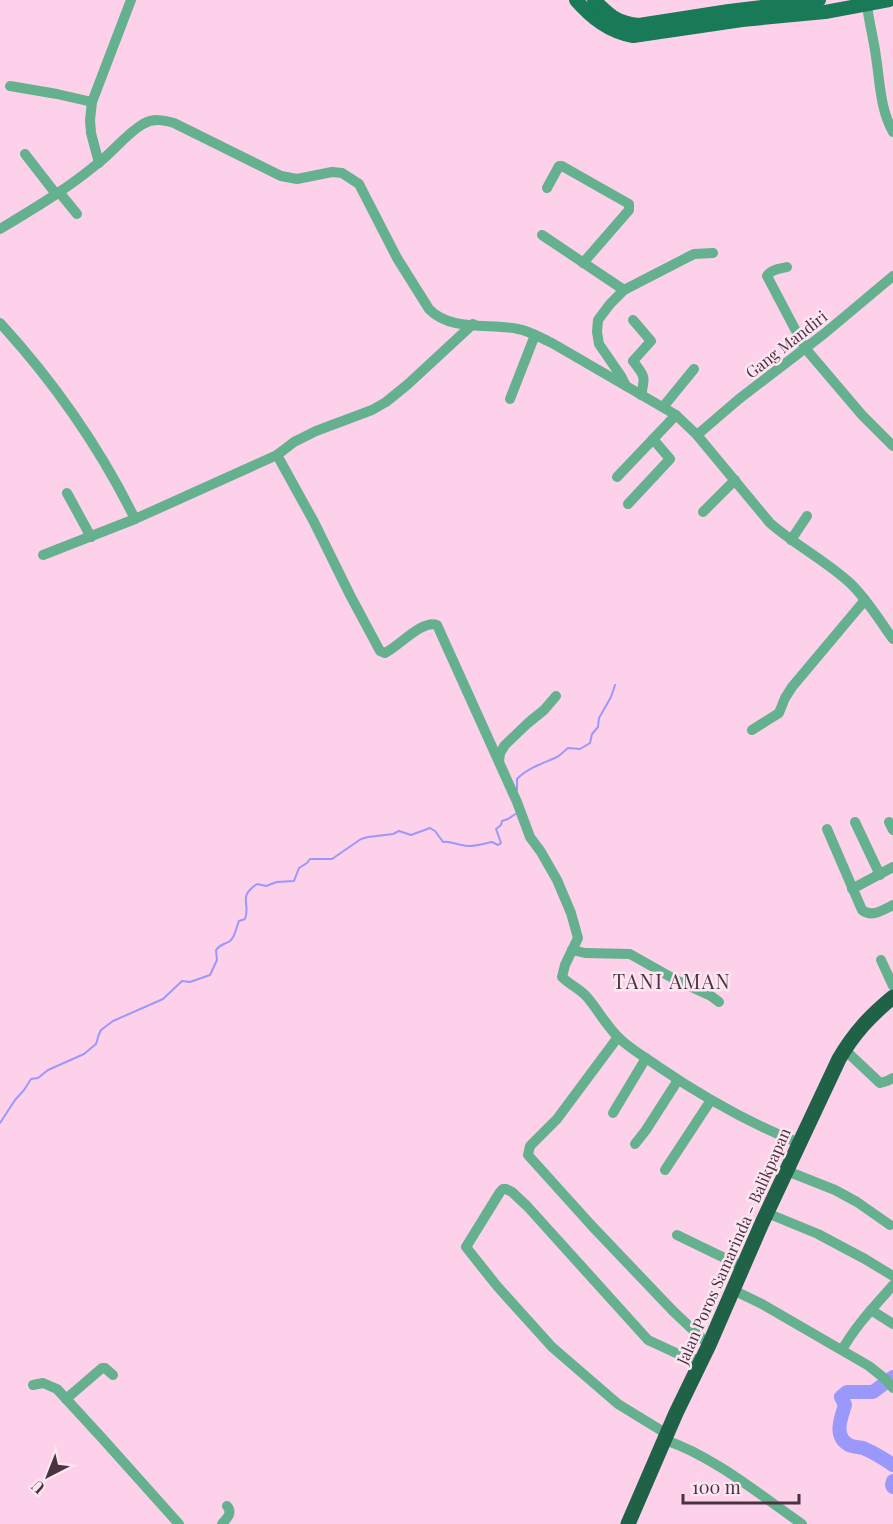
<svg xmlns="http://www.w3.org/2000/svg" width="893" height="1524" font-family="'Playfair Display',serif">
<rect width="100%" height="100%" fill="#fed1ea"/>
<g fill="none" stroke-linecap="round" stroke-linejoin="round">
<g stroke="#9b98fb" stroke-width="2">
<path d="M517,790v-11c10,-11 27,-16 40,-22 4,-2 7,-6 11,-9l12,1 10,-6 2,-9 6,-7 1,-9 12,-21 4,-12"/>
<path d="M0,1123l15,-23 9,-10 7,-11 7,-1 10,-8 36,-16 12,-10 3,-10 2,-4 12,-9 50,-22 19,-18 8,1 20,-7 7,-15 -1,-10c4,-6 8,-5 14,-9 6,-5 6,-14 9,-20l6,-2c6,-15 -8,-22 12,-35l9,2 11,-4 17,-1 5,-13 8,-5 3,-4h22l29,-20 7,-2 25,-3 6,-3 12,4 19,-7 5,3 8,11c7,-1 12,2 19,3 10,3 20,-1 30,-3l6,3 3,-2 -5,-14 5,-4 1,-4 6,-2 9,-6"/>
</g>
<g stroke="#9b98fb" stroke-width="14">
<path d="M893,1377l-20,15h-26l-6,5 4,8c-4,13 -12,31 4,40 4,2 10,2 14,3 8,3 23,12 30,17"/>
<polyline points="893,1481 892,1485 893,1487"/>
</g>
<g stroke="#65b08f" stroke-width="10">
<path d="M867,5c2,18 7,35 9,52 4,25 4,52 17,75"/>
<polyline points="10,86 57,94 92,102"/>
<polyline points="25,154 56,194"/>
<polyline points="99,163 91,133 90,120 92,102 131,0"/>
<polyline points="547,188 559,166 562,166 629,204 629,210 583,263"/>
<polyline points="59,192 77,214"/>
<path d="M0,229c33,-20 67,-40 97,-65 16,-12 29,-30 46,-40 11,-6 20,-4 31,-1l107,53 16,3 35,-7 10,1 17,11 38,74 32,51c22,23 60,14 89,20 12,2 23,9 34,14l124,72 21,20 73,88c25,22 55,37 80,60 17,16 29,37 43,56"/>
<polyline points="542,235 624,290"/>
<path d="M787,267c-7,2 -16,2 -20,9l38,72 57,67 31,31"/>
<path d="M633,320l18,21 -18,20c11,15 13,14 8,34"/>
<path d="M0,323c54,59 100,125 135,196l142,-64 17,-13 22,-11 56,-21 14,-8 21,-17 66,-61"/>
<polyline points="626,386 621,376 599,344 597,332 598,320 610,304 624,290 690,256 694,254 713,253"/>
<polyline points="510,399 535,335"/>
<polyline points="663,407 694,369"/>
<polyline points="697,435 739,399 825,333 893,276"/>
<path d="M277,455l37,67 36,73 30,56 5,2c14,-7 38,-34 52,-28l80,177 13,35 11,15 16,28 14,33 7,25 -13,27 -3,12c8,8 18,12 25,20 11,13 19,28 31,40 12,12 27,20 41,30 44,30 90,56 140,76"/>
<polyline points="617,477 676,415"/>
<polyline points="67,493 91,537"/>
<polyline points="628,504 670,459 653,439"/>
<polyline points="703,512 735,480"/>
<polyline points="791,540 807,516"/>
<polyline points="43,555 135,519"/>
<polyline points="752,730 779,713 785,698 792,687 865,600"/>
<polyline points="499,762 500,753 505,745 528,723 544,710 556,696"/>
<polyline points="855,822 880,875"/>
<polyline points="889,822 893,830"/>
<path d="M827,829l35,81c10,8 21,0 31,-5"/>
<polyline points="852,889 893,867"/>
<polyline points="572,950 585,953 630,954 676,980 711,996 719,1002"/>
<polyline points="881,960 893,986"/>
<polyline points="618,1037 557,1119 530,1146 528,1155 592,1226 673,1311 709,1345"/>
<polyline points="845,1050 880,1083 887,1081 893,1078"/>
<polyline points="613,1113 646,1058"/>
<polyline points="635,1144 646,1130 678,1080"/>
<polyline points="665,1170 711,1100"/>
<polyline points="787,1171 835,1190 857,1202 890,1225"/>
<polyline points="767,1213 818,1234 865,1259 893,1276"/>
<polyline points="677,1235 743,1267"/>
<polyline points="733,1290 762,1304 869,1366 884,1378 893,1388"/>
<polyline points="871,1310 893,1324"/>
<path d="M842,1350c14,-25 33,-44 51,-65"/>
<polyline points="33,1385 43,1383 57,1389 102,1438 179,1524"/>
<polyline points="66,1399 102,1368 105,1368 113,1375"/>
<polyline points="667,1434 618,1404 552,1347 497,1286 466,1247 500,1192 503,1189 506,1189 512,1192 527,1206 648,1340 676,1353 701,1361"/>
<path d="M665,1440c48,16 95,55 137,84"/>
<path d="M222,1524c5,-6 11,-11 5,-18"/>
</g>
<g stroke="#187a57" stroke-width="14">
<path d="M576,0c16,18 33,32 57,36l109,-16 83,-8 64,-12"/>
<path d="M594,0c15,15 23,23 45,25l90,-14 90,-11"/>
</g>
<path stroke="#1f6248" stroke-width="15" d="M628,1524l48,-111 33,-68 53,-122 77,-164c15,-26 31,-43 54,-62"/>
</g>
<g text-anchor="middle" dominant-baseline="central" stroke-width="5" stroke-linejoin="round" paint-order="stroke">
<g font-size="16" fill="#493340" stroke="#fde6f2">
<text transform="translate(786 344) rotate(-38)">Gang Mandiri</text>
<text transform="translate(733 1246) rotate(-66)">Jalan Poros Samarinda - Balikpapan</text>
</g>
<g font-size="20" letter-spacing="1.5" fill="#493340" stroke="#fde6f2">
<text x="672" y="980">TANI AMAN</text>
</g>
</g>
<g transform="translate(48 1476) rotate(222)" stroke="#fde6f2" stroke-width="4.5" paint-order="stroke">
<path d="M0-4.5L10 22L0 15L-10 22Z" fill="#493340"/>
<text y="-9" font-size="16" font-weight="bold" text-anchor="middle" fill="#493340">U</text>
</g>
<path d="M683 1494v9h116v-9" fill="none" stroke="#493340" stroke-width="3"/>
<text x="692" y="1494" font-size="18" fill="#493340" stroke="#fde6f2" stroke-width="4.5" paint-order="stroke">100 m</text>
</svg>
